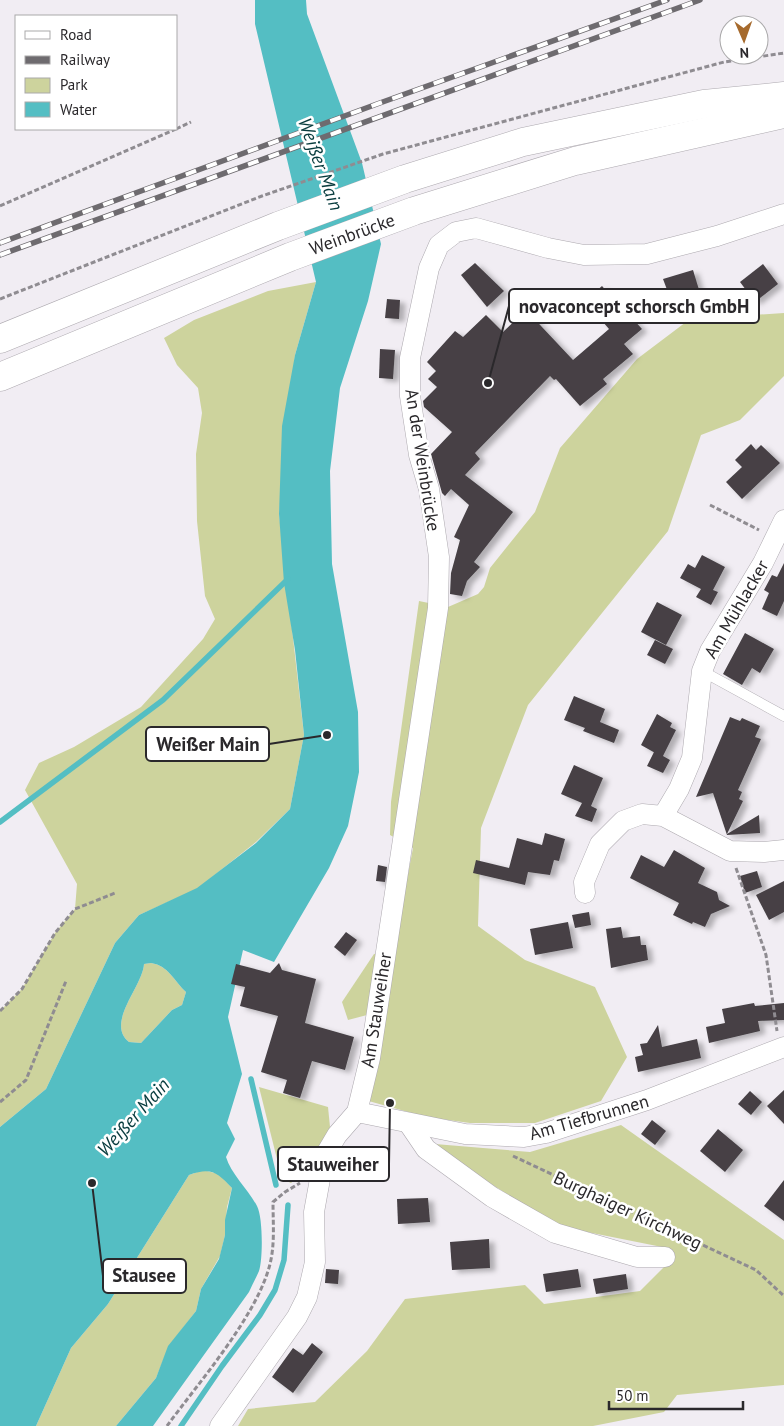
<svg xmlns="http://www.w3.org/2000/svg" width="784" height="1426" font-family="'PT Sans',sans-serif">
<defs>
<filter id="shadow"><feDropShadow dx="5.5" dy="3" stdDeviation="2.5" flood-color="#0004"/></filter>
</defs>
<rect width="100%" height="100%" fill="#f1edf3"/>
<g fill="#cdd39d">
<polygon points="316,282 295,355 279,514 304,735 290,809 256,842 197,889 139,915 115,943 46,1089 0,1127 0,1011 22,989 55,933 75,909 77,884 25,790 39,763 74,747 141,707 203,639 215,619 205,596 197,521 196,454 202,413 198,388 177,365 164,338 194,320 268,291"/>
<polygon points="784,313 784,376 740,420 701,435 668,531 528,705 481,828 478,926 525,960 595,987 627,1057 601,1101 535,1123 470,1123 426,1117 365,1100 413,848 390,835 391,802 419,601 448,607 478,594 484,587 490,568 535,512 560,448 637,359 690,319"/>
<polygon points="379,953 367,1015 348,1020 342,1002 374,954"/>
<path d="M151,963c18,3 22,17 35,29l-4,13 -10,5 -31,33 -12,-1c-24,-19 14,-56 15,-78z"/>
<polygon points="259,1087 328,1107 330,1127 311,1165 291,1183 282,1179"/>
<polygon points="621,1125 784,1240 784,1385 677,1395 664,1412 593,1426 238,1426 248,1409 315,1402 367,1351 405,1299 525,1285 544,1304 640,1291 674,1257 667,1248 557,1226 488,1182 435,1144 530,1152"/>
<polygon points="203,1170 219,1174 232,1188 227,1207 225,1235 220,1256 201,1289 196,1311 169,1346 156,1378 116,1426 36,1426 71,1348 108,1304 189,1175"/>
</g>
<path fill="#54bec3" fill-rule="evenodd" d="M255,0h51l1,14 55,149 19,81 -13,57 -28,87 -10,83 2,93 26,148 1,60 -11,54 -19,42 -55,94 -31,-12 -15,67 14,57 -15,49 8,16 -9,18c5,17 22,32 31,49 6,11 6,53 2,65 -3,7 -7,14 -10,21l-96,134h-37l40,-48 12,-32 28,-35 5,-22 18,-30 6,-24v-15l7,-32c-15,-16 -21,-21 -43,-13l-81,129 -37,44 -35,78h-36v-299l46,-38 69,-146 24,-28 58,-27 59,-45 34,-34 14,-74 -9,-85 -11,-67 -5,-69 3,-88 13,-71 21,-73 -61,-258zM151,963c18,3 22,17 35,29l-4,13 -10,5 -31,33 -12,-1c-24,-19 14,-56 15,-78z"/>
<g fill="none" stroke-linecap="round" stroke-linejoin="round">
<g stroke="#54bec3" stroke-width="5.5">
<polyline points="0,822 163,700 288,579"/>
<polyline points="251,1079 276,1185"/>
<polyline points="181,1426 222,1366 260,1315 275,1290 284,1260 288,1205"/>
</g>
</g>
<g fill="#464145" filter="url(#shadow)">
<polygon points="475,263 504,291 487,307 461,275"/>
<polygon points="763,264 778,284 755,302 740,282"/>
<polygon points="693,270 700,293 672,303 663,279"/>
<polygon points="602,286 616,302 626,294 632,296 644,310 633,319 642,329 624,344 633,354 603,379 607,384 580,406 556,379 554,380 550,376 475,453 480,459 465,475 513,512 474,562 480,567 467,581 462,596 450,594 451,573 460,540 454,537 469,505 451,489 445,496 442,493 431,454 452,432 424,407 423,401 437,387 428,379 436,371 427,362 455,331 463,337 486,315 503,332 526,310 573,360 609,329 585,301"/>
<polygon points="387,299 400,300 399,319 385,318"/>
<polygon points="380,349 395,350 393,379 379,378"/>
<polygon points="751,444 756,450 761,445 780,463 742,499 726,482 742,467 735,460"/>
<polygon points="702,555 725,567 713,590 718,592 711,605 696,597 701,589 680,578 688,564 695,568"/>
<polygon points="784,563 784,601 777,616 762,609 769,593 764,590 772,575 777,577"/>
<polygon points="657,602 682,615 666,645 641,632"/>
<polygon points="745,633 774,649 760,673 752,668 742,685 723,674"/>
<polygon points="655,640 673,649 665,664 647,655"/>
<polygon points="574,696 605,709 600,722 619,730 614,743 583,731 585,728 564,720"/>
<polygon points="657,714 672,723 670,727 676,730 663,756 670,760 663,773 647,766 654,752 657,754 641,745"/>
<polygon points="730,717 740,721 742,718 760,726 755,737 761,739 738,790 742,792 739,799 743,801 727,834 759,815 760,833 727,835 713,793 696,797"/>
<polygon points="574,765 603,778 591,806 597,809 592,822 575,816 582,803 561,794"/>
<polygon points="545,833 565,839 559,861 554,860 550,875 528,872 525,885 473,873 476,860 509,868 517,838 542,845"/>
<polygon points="674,850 705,868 698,883 717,892 719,900 730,906 711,914 705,927 693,922 692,924 673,915 679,903 630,878 641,855 664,867"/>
<polygon points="378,865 387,867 385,882 376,881"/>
<polygon points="757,871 762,887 745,893 740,876"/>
<polygon points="784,881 784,912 769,920 756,895"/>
<polygon points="589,912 591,925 575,928 572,915"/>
<polygon points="568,922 573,948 535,955 530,929"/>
<polygon points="621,927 623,938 640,936 641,945 646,945 648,960 611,968 606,929"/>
<polygon points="346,932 357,940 345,956 334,947"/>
<polygon points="279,963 282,970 316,979 305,1023 354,1037 345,1070 312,1061 300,1098 283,1093 287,1080 261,1072 278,1016 240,1006 245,987 231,984 236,964 270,973"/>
<polygon points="754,1003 755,1006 784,1003 784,1020 758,1021 760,1031 709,1043 706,1027 725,1023 722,1009"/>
<polygon points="658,1025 662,1047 697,1039 701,1058 638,1072 635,1057 643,1055 640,1044 647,1043"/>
<polygon points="784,1090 784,1124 767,1106"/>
<polygon points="750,1091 762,1102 751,1115 738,1104"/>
<polygon points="652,1120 666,1131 655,1145 641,1134"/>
<polygon points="718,1129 743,1150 725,1172 700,1151"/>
<polygon points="784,1180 784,1221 764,1206"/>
<polygon points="428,1198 430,1222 398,1224 397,1199"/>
<polygon points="489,1239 490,1268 452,1270 450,1242"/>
<polygon points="326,1269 339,1270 338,1284 325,1283"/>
<polygon points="578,1269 581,1287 546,1292 543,1274"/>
<polygon points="626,1274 628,1289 596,1294 593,1279"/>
<polygon points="312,1343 323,1352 293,1393 272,1377 293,1348 303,1355"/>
</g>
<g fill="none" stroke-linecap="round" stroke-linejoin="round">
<g stroke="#ada9af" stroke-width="11">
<polyline id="lane" points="702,671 784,716"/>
</g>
<g stroke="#ada9af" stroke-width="21">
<g id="street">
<polyline points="663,816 679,789 692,758 702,671 710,651 763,563 784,520"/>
<polyline points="585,893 584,882 600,844 623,821 642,814 663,816 730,851 764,852 784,850"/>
<polyline points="357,1112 465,1134 524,1137 546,1133 647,1100 784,1047"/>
<polyline points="409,1124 426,1149 492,1197 555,1233 637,1257 665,1257"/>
<polyline points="220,1426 297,1317 307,1297 315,1262 314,1212 324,1157 337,1135 357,1112 370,1058 438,608 439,557 429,489 419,455 410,396 410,358 429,268 439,245 456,232 476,228 548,248 584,255 647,254 717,236 784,214"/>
</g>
</g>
<g stroke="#ada9af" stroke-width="29">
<g id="highway">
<polyline points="0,339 278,226 405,179 523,142 704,104 784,96"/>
<polyline points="0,377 290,257 414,211 575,161 784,114"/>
</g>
</g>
<g stroke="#8f8c91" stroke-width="3" stroke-dasharray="5 2.5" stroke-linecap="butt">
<polyline points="176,129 191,122"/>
<polyline points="0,206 176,129"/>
<polyline points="0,299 262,196 383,154 724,62 784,53"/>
<polyline points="710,505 759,530"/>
<polyline points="736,868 766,955 777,1031"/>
<polyline points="0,1011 22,989 55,933 75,909 115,893"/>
<polyline points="0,1102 26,1080 66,981"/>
<polyline points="513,1156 756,1270 784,1296"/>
<path d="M167,1426c32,-44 90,-110 103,-162 5,-20 3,-41 3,-62l12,-10 15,-9"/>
</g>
<use href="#lane" stroke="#fff" stroke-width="10"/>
<use href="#street" stroke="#fff" stroke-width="20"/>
<use href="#highway" stroke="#fff" stroke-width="28"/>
<g stroke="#6e6b6f" stroke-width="5.5">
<g id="rail">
<polyline points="0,243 377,104 667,0"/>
<polyline points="0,255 700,0"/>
</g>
</g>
<use href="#rail" stroke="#fff" stroke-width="4" stroke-dasharray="11" stroke-linecap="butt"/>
</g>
<g text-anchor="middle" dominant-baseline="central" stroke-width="5" stroke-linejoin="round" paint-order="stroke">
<g font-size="18" fill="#2a282b" stroke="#fff">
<text transform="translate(352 234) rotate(-20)">Weinbrücke</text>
<text transform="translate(423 460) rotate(81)">An der Weinbrücke</text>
<text transform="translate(736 609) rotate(-60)">Am Mühlacker</text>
<text transform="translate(376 1010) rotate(-81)">Am Stauweiher</text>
<text transform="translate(589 1117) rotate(-16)">Am Tiefbrunnen</text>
<text transform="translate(628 1210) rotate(25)">Burghaiger Kirchweg</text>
</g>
<g font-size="19" font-style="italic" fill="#073b3d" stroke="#fff">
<text transform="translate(321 164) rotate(70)">Weißer Main</text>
<text transform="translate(133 1117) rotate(-48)">Weißer Main</text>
</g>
</g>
<path fill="none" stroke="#2a282b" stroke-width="2" d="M488 383L509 306M327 735L269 744M390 1103L389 1164M92 1183L103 1276"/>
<g fill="#2a282b" stroke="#fff" stroke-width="2">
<circle cx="488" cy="383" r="5"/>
<circle cx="327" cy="735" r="5"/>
<circle cx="390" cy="1103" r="5"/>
<circle cx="92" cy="1183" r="5"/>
</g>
<g fill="#fff" stroke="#2a282b" stroke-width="2">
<rect x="509" y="289" width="250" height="34" rx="5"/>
<rect x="146" y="727" width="123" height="34" rx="5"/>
<rect x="278" y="1147" width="111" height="34" rx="5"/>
<rect x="103" y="1259" width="83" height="34" rx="5"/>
</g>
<g font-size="19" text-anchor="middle" font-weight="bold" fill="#2a282b">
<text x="634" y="313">novaconcept schorsch GmbH</text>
<text x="208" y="751">Weißer Main</text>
<text x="333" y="1171">Stauweiher</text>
<text x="144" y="1282">Stausee</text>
</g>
<rect x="15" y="15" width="162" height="115" fill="#ffffff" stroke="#aaa9aa"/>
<rect x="25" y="31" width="25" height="8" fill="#ffffff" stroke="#aaa9aa"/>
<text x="60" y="40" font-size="15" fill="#2a282b">Road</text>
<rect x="25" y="56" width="25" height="8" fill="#6e6b6f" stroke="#aaa9aa"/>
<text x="60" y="65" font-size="15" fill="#2a282b">Railway</text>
<rect x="25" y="78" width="25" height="15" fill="#cdd39d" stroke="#aaa9aa"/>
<text x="60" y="90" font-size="15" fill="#2a282b">Park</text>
<rect x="25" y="102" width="25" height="15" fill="#54bec3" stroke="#aaa9aa"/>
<text x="60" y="115" font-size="15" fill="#2a282b">Water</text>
<g transform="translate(744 40) rotate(178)"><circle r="24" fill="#ffffff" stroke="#aaa9aa"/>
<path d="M0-4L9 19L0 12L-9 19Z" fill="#a66a2d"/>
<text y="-8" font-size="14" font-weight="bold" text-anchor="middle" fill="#2a282b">N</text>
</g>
<path d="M609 1401v8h134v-8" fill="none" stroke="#2a282b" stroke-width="2.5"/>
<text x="616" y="1401" font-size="15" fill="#2a282b" stroke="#ffffff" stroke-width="4" paint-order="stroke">50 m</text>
</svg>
